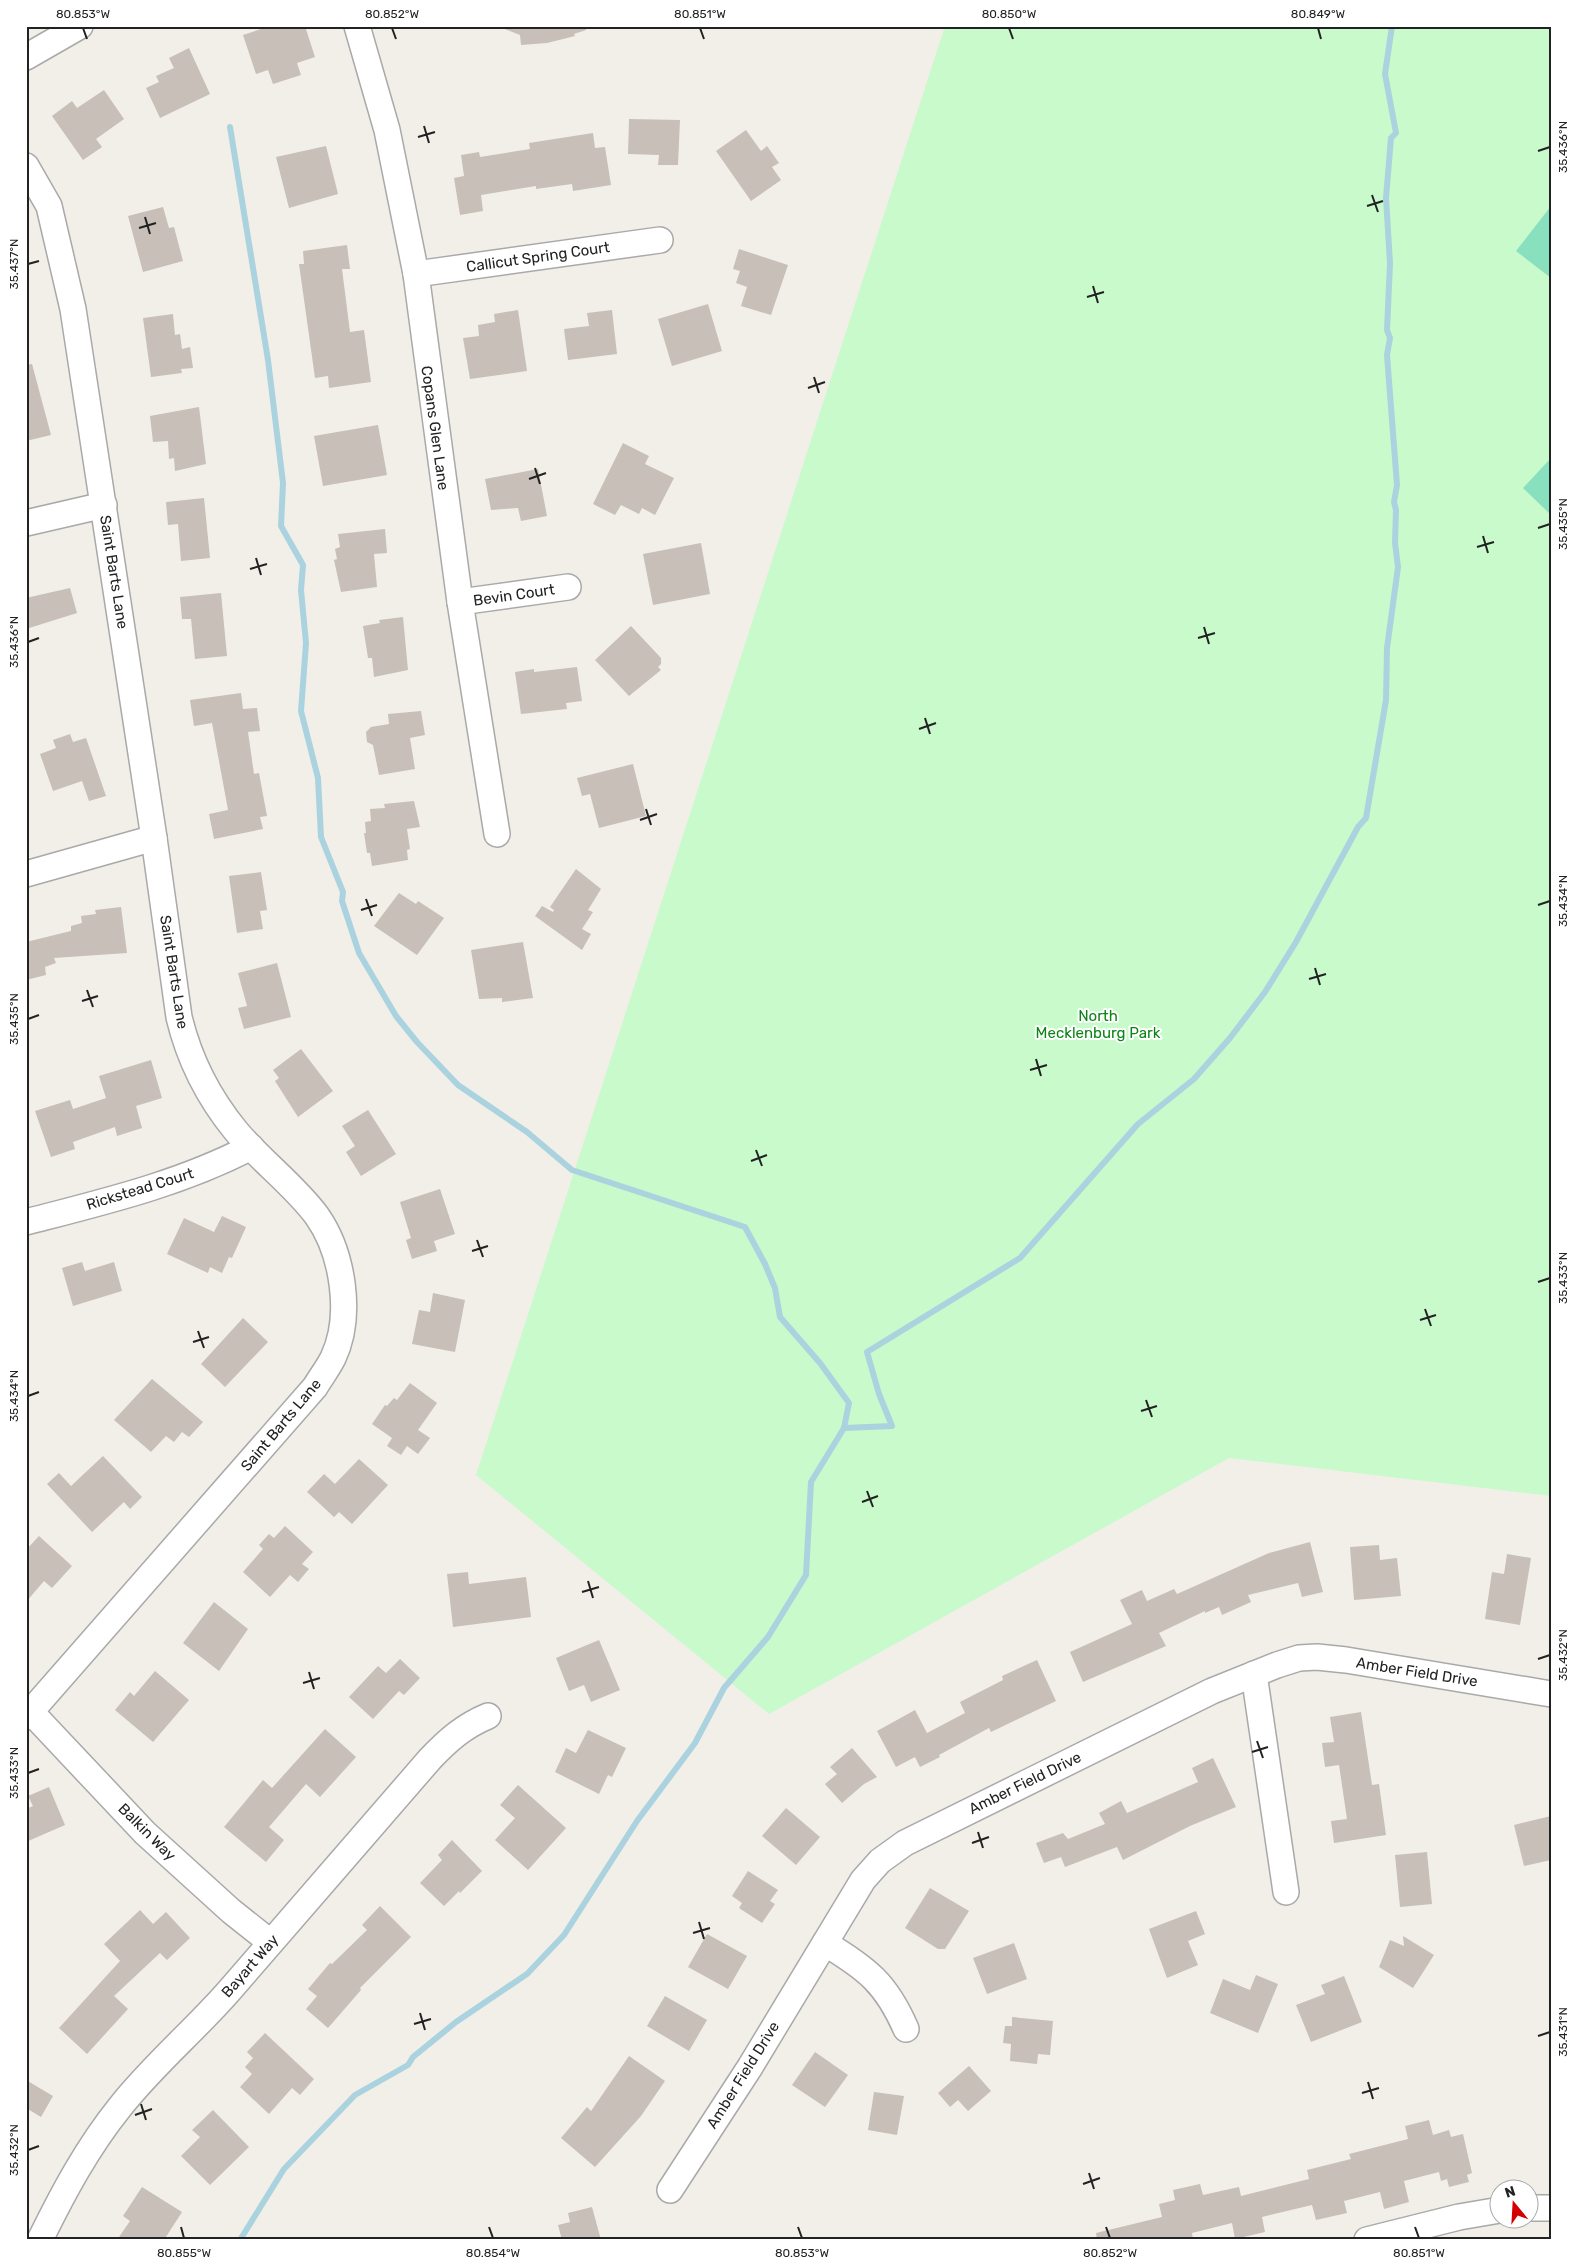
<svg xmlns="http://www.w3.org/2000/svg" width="1577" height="2266" font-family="Rubik,sans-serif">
<rect width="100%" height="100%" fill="#f2efe9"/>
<polygon fill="#c8facc" points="945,26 1551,26 1551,1496 1229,1458 769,1714 476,1475"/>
<g fill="#88e0be">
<polygon points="1551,206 1551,278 1516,251"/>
<polygon points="1551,458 1551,515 1523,488"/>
</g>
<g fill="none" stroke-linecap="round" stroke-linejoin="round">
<g stroke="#aad3df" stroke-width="6">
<polyline points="230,127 268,360 283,483 281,526 303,565 301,590 306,643 301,711 318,778 321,837 343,892 342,901 359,953 396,1016 417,1042 458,1085 527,1132 572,1170 745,1227 765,1264 775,1288 780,1317 820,1363 849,1403 844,1428 811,1482 806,1575 768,1637 724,1688 695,1743 637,1821 564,1935 527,1974 456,2022 413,2057 408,2065 355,2095 284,2169 240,2240"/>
<polyline points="844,1428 892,1426 879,1394 867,1352 1020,1258 1138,1124 1194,1079 1230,1038 1265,992 1296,942 1358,827 1366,818 1386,700 1387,648 1398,567 1395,543 1396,510 1394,502 1397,485 1387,355 1390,338 1387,330 1390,263 1386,198 1391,138 1396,133 1385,74 1392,26"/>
</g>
</g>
<g fill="#c7bfb8">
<polygon points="270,26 305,26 315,57 297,63 301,75 273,84 268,70 256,74 243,35"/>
<polygon points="503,26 586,26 586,30 574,34 575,36 547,43 521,45 520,35 502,28"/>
<polygon points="189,48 210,94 160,118 146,88 159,82 156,76 174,68 169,58"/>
<polygon points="104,90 124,119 96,139 102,147 83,160 52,116 72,101 77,108"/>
<polygon points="629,119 680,120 678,165 658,165 659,155 628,154"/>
<polygon points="746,130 761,151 767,146 779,163 772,167 781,180 751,201 716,151"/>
<polygon points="593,133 595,148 605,147 611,185 573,191 572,184 536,189 536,186 481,195 483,211 460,215 454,178 464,176 461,155 479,152 480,157 530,149 529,143"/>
<polygon points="326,146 338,194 289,208 276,157"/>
<polygon points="163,207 169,228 174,227 183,261 143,272 128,216"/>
<polygon points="347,245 350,269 342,269 350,332 364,330 371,382 329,388 328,376 315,378 299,264 304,264 303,251"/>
<polygon points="739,249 788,265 771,315 741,306 747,287 736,283 740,271 733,269"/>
<polygon points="708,304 722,351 672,366 658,319"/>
<polygon points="518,310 527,371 470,379 463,338 479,336 478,325 495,322 494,314"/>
<polygon points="612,310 617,354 568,360 564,329 589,326 587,313"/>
<polygon points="173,314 175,335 180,334 182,349 190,347 193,368 181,369 182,373 151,377 143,318"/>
<polygon points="32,364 51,435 26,441 26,365"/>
<polygon points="199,407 206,464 175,471 174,458 169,459 168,441 153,442 150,416"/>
<polygon points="378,425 387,475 323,486 314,436"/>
<polygon points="623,443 649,456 645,464 674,478 655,515 642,508 639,514 621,505 615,515 593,504"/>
<polygon points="538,469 547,516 521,521 518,508 491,510 485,479"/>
<polygon points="204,498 210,558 181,561 178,524 168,525 166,502"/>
<polygon points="385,529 387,553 374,554 377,587 341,592 334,560 337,559 335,549 340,547 338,534"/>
<polygon points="701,543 710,594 653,605 643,554"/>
<polygon points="70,588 77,613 26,629 26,598"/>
<polygon points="221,593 227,656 195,659 191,619 182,619 180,597"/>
<polygon points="403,617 408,670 374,677 372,658 368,658 363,626 380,623 379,620"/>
<polygon points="631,626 661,658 661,664 658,667 661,670 629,696 595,660"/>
<polygon points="577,667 582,701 566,703 567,709 521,714 515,672 534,669 534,672"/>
<polygon points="241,693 243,709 257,708 260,731 248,732 254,774 259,773 267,816 260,817 263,829 214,839 209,814 228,810 212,723 194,726 190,700"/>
<polygon points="421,711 425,735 410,738 415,769 379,775 373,745 367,742 366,732 371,727 389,724 388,714"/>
<polygon points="70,734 73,742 86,738 106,796 89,801 82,781 53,791 40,754 56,748 53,740"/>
<polygon points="633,764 646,816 599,828 590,794 582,796 577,778"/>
<polygon points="414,801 420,827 407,829 410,849 407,850 408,860 372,866 370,853 367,853 364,833 366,833 365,822 371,821 370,809 385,808 384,804"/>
<polygon points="576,869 601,889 588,910 593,912 582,929 591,934 582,950 535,916 542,906 553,912 554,910 550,907"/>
<polygon points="261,872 267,910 260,911 263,929 237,933 229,876"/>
<polygon points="399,893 416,904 418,901 444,918 417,955 374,926"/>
<polygon points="121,907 127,953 54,958 56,963 45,967 46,975 26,980 26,942 71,931 71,926 82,923 81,916 96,914 95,910"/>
<polygon points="523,942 533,998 502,1002 502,998 479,999 471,950"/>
<polygon points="277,963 291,1017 244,1029 238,1008 247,1006 238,973"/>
<polygon points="301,1049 333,1091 298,1117 275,1081 279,1078 273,1070"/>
<polygon points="151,1060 162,1098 136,1106 142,1128 117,1136 115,1127 73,1142 75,1149 51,1157 35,1111 70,1100 73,1109 106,1098 99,1076"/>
<polygon points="368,1110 396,1154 361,1176 346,1152 355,1146 342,1126"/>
<polygon points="440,1189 455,1234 434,1241 437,1251 412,1259 406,1240 411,1238 400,1202"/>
<polygon points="222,1216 246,1227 232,1258 229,1257 222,1273 210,1267 208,1273 167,1254 184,1218 214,1232"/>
<polygon points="82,1262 85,1271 114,1262 122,1291 73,1306 62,1268"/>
<polygon points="433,1293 465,1300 455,1352 412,1344 419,1310 430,1312"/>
<polygon points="243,1318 268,1342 225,1387 201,1364"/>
<polygon points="152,1379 203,1422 189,1437 182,1432 174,1442 166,1436 151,1452 114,1420"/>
<polygon points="410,1383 437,1403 418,1430 430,1438 418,1454 407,1446 401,1455 387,1446 392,1438 372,1424 385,1405 387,1406 394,1398 397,1400"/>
<polygon points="103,1456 142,1497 130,1509 124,1502 92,1532 47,1484 59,1473 71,1486"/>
<polygon points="359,1459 388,1485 352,1524 339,1512 334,1517 307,1492 324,1474 335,1484"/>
<polygon points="285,1526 313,1552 302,1564 309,1569 298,1582 290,1575 270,1597 243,1572 263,1549 259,1545 269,1534 274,1538"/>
<polygon points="39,1536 72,1566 52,1588 44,1581 26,1602 26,1550"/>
<polygon points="1310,1542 1323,1592 1302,1597 1298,1583 1248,1595 1251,1602 1222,1615 1219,1607 1205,1613 1205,1611 1159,1633 1166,1646 1083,1682 1070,1652 1132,1624 1120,1600 1142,1590 1147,1601 1174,1589 1177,1594 1269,1553"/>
<polygon points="1379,1545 1380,1560 1397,1558 1401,1596 1354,1600 1350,1547"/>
<polygon points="1507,1554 1531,1558 1520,1625 1485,1619 1492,1572 1504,1574"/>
<polygon points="468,1572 469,1584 526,1577 531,1617 453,1627 447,1574"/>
<polygon points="214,1602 248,1629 219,1671 183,1643"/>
<polygon points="599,1640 620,1690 591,1702 584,1685 569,1691 556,1658"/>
<polygon points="400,1659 420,1678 404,1695 399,1691 373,1719 349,1697 378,1666 386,1673"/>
<polygon points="1037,1660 1056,1701 991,1732 989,1728 939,1755 940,1757 920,1767 915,1757 896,1767 877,1731 915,1710 927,1733 965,1713 960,1702 1003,1680 1002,1676"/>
<polygon points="155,1671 189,1700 153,1742 115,1710 130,1692 134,1696"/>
<polygon points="1361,1712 1372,1785 1379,1784 1386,1835 1334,1843 1331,1821 1347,1819 1339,1765 1325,1767 1322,1743 1334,1742 1330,1717"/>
<polygon points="325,1729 356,1757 320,1797 306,1784 269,1827 284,1840 266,1862 224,1827 263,1780 272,1788"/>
<polygon points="588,1730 626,1748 612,1777 608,1775 599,1794 555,1772 566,1748 576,1753"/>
<polygon points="852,1748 877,1777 864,1784 842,1803 825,1784 837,1774 830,1767"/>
<polygon points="1213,1758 1236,1807 1190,1826 1123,1860 1117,1847 1065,1867 1061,1857 1044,1863 1036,1843 1063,1833 1068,1839 1105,1824 1099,1813 1121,1801 1127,1813 1198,1782 1192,1768"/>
<polygon points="518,1785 566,1828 528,1870 495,1840 515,1818 500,1805"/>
<polygon points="49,1787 65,1825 26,1842 26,1809 33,1806 28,1796"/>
<polygon points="786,1808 820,1837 796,1865 762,1836"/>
<polygon points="1551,1816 1551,1860 1524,1866 1514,1825"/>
<polygon points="452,1840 482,1871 460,1893 459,1891 444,1906 420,1883 442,1860 438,1855"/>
<polygon points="1427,1852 1432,1904 1400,1907 1395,1855"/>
<polygon points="748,1871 778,1890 770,1901 775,1904 762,1923 739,1908 742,1903 732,1896"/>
<polygon points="930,1888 969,1911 945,1949 938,1949 905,1928"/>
<polygon points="380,1906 411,1937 360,1988 361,1990 328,2028 306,2009 317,1996 308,1989 330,1963 332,1964 367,1930 362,1925"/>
<polygon points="140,1910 153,1924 166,1912 190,1938 167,1960 160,1953 114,1996 128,2009 87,2054 59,2028 120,1961 104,1944"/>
<polygon points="1196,1911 1205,1934 1188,1941 1198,1965 1167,1978 1149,1929"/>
<polygon points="707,1934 747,1956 728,1989 688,1967"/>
<polygon points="1403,1936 1434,1955 1413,1988 1379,1967 1390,1940 1404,1946"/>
<polygon points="1014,1943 1027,1979 987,1994 973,1958"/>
<polygon points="1256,1975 1278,1984 1258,2033 1210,2013 1223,1979 1250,1990"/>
<polygon points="1344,1976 1362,2022 1311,2042 1296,2005 1325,1994 1321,1985"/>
<polygon points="665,1996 707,2020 689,2051 647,2026"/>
<polygon points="1012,2017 1053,2021 1050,2055 1038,2054 1037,2064 1010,2061 1011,2044 1003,2043 1005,2026 1012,2026"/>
<polygon points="265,2033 314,2079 300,2095 292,2088 269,2114 240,2087 252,2074 245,2067 253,2058 247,2052"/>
<polygon points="815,2052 848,2075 825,2107 792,2085"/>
<polygon points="629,2056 665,2081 641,2116 595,2167 561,2138 587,2107 591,2111"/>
<polygon points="969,2066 991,2091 968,2111 958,2100 950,2107 938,2093"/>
<polygon points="26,2080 53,2096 41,2117 26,2108"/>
<polygon points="874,2092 904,2096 897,2135 868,2130"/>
<polygon points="213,2110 249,2147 210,2185 181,2156 200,2137 192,2130"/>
<polygon points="1429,2120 1433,2135 1449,2130 1451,2137 1463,2134 1472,2173 1467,2175 1469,2182 1449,2187 1447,2179 1441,2181 1439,2172 1404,2181 1409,2202 1384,2209 1380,2192 1344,2201 1347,2213 1316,2220 1312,2205 1262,2217 1265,2232 1235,2239 1232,2223 1192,2233 1193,2240 1097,2240 1096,2233 1162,2217 1159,2204 1175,2200 1173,2190 1200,2184 1203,2195 1239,2187 1241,2196 1309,2179 1307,2170 1351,2159 1349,2154 1408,2139 1405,2126"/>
<polygon points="142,2187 182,2212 164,2240 117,2240 130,2221 123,2216"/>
<polygon points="592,2207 601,2240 562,2240 558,2225 570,2222 568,2213"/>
</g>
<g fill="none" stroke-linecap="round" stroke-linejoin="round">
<g stroke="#a9a9a9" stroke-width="28">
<g id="minor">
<polyline points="357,26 387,130 416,274 460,602 497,834"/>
<polyline points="26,57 80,26"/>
<path d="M26,166l23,40 24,103 81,529 25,179c10,42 30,81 57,114 24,29 60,56 81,85 26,37 36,100 16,142 -5,10 -12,19 -18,29l-289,330"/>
<polyline points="416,274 660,240"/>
<polyline points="26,523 104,505"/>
<polyline points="460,602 568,587"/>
<polyline points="26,874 154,838"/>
<path d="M26,1222c77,-20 154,-38 225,-75"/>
<polyline points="1254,1674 1286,1892"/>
<polyline points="32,1713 145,1833 231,1911 270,1942"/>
<path d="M825,1943c42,27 60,38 81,86"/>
<polyline points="670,2190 750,2067 863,1880 880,1861 905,1843 1212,1691 1277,1665 1299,1658 1317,1657 1346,1660 1551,1694"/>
<polyline points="1530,2208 1551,2208"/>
<path d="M40,2240c23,-47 47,-92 80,-133 33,-42 74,-76 109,-116 67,-77 134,-155 201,-232 18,-19 34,-33 58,-43"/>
<polyline points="1367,2240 1459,2217 1500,2210"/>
</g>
</g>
<use href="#minor" stroke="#fff" stroke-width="25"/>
</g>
<path fill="none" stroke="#222" stroke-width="2" d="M83,28l4,11M392,28l4,11M700,28l4,11M1009,28l4,11M1318,28l3,11M424,126l5,17M418,137l17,-5M1538,151l12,-4M1372,195l6,17M1367,206l16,-5M145,217l5,17M139,228l17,-5M28,264l11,-3M1093,286l5,17M1087,297l17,-5M814,377l5,16M808,388l17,-6M535,468l5,16M529,479l17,-6M1538,528l12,-4M1483,536l5,17M1477,547l17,-5M256,558l5,17M250,569l17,-5M1204,627l5,17M1198,638l17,-5M28,642l11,-4M925,718l5,16M919,729l17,-6M646,809l5,16M640,820l17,-6M366,899l6,17M1538,905l12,-4M361,910l16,-5M1315,968l5,17M1309,979l17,-5M87,990l6,17M82,1001l16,-5M28,1019l11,-4M1036,1059l5,17M1030,1070l17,-5M756,1150l6,16M751,1161l16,-6M477,1240l6,17M472,1251l16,-5M1538,1282l12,-4M1425,1309l6,17M1420,1320l16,-5M198,1331l6,17M193,1342l16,-5M28,1396l11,-4M1146,1400l6,17M1141,1411l16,-5M867,1491l6,16M862,1502l16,-6M588,1581l5,17M582,1592l17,-5M1538,1659l12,-4M309,1672l5,17M303,1683l17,-5M1257,1741l6,17M1252,1752l16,-5M28,1773l11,-4M978,1832l5,16M972,1843l17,-6M699,1922l5,17M693,1933l17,-5M420,2013l5,17M414,2024l17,-5M1538,2036l12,-4M1368,2082l5,17M1362,2093l17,-5M141,2104l5,16M135,2115l17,-6M28,2150l11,-4M1089,2173l5,16M1083,2184l17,-6M181,2227l3,11M489,2227l4,11M798,2227l4,11M1106,2227l4,11M1415,2227l4,11"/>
<g text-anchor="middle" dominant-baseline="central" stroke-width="4" stroke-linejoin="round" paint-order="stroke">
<g font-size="15" fill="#222" stroke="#fff">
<text transform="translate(538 257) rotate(-8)">Callicut Spring Court</text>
<text transform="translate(435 428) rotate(82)">Copans Glen Lane</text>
<text transform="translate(114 572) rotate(81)">Saint Barts Lane</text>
<text transform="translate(514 595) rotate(-8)">Bevin Court</text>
<text transform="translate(174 972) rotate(81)">Saint Barts Lane</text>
<text transform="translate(140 1189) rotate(-17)">Rickstead Court</text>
<text transform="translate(281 1425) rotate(-50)">Saint Barts Lane</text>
<text transform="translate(1417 1672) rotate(9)">Amber Field Drive</text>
<text transform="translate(1025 1783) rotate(-26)">Amber Field Drive</text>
<text transform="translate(147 1832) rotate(45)">Balkin Way</text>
<text transform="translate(250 1966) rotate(-49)">Bayart Way</text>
<text transform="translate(743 2075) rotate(-58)">Amber Field Drive</text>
</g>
<g font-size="15" fill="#0c8416" stroke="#fff">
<text x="1098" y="1016">North<tspan x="1098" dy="17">Mecklenburg Park</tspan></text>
</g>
</g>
<rect width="1577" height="2266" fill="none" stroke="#ffffff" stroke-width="55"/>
<g transform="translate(1514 2204) rotate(342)"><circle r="24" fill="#ffffff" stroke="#a7a7a7"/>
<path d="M0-4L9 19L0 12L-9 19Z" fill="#d40000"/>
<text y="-8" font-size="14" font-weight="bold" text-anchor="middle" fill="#222222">N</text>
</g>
<rect x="28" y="28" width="1522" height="2210" fill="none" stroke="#222" stroke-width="2"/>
<g font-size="12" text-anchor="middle" fill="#222">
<text x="83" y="18">80.853°W</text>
<text x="392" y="18">80.852°W</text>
<text x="700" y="18">80.851°W</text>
<text x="1009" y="18">80.850°W</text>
<text x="1318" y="18">80.849°W</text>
<text transform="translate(1563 147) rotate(-90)" y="4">35.436°N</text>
<text transform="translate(14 264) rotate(-90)" y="4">35.437°N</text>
<text transform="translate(1563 524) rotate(-90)" y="4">35.435°N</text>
<text transform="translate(14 642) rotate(-90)" y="4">35.436°N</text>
<text transform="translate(1563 901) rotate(-90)" y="4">35.434°N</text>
<text transform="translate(14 1019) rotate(-90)" y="4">35.435°N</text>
<text transform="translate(1563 1278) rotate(-90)" y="4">35.433°N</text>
<text transform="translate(14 1396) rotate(-90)" y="4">35.434°N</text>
<text transform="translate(1563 1655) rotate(-90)" y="4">35.432°N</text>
<text transform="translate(14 1773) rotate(-90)" y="4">35.433°N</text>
<text transform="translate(1563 2032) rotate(-90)" y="4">35.431°N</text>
<text transform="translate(14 2150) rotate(-90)" y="4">35.432°N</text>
<text x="184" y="2257">80.855°W</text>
<text x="493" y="2257">80.854°W</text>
<text x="802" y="2257">80.853°W</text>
<text x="1110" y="2257">80.852°W</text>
<text x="1419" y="2257">80.851°W</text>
</g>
</svg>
